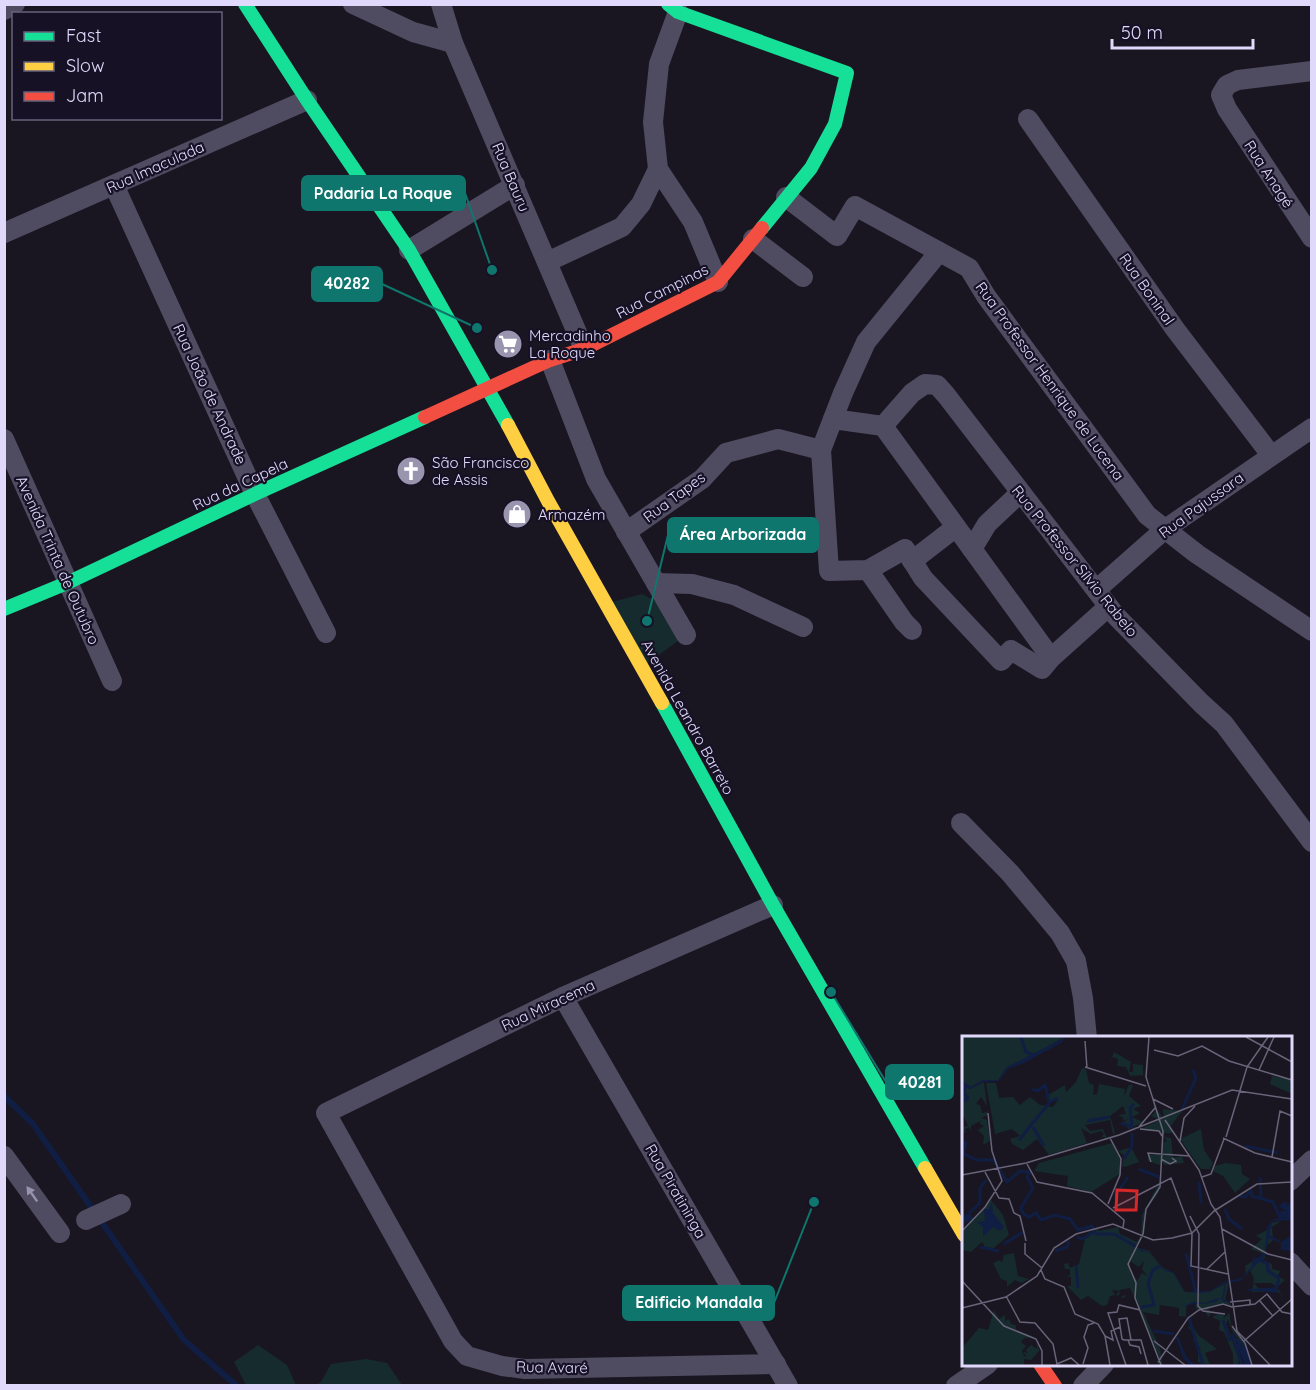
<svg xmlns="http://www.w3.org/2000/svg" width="1316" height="1390" font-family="Quicksand,sans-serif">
<rect width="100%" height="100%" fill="#191621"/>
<g fill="#162b2d">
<polygon points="642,594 661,604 681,639 646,664 612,602"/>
<polygon points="258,1345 287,1365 296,1385 246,1385 234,1362"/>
<polygon points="366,1359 387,1363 402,1385 315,1385 321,1382 331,1364"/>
</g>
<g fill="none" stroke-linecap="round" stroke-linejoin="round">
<polyline stroke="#111e43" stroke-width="6" points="4,1096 33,1124 184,1340 237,1386"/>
<g stroke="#4f4b61" stroke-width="20">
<polyline points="353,4 413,32 453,43"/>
<polyline points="441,4 453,43 584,349"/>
<polyline points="4,10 15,4"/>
<polyline points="678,12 659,64 653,122 658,169 693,222 718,282"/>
<polyline points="1312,71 1238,80 1227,85 1221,95 1227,109 1312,238"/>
<polyline points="1028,119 1175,329 1271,455"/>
<polyline points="114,185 255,494 326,633"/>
<polyline points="786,197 837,236 855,206 969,268 986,296 1147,515 1197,554 1312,631"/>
<polyline points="4,233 307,100"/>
<polyline points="753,239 803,277"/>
<polyline points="409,250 515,185"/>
<polyline points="939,252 866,342 843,393 821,450 829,571 868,570 905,549 923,578 1001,661 1011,650 1042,669 1051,658 1108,607"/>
<polyline points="547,262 622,227 641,204 658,169"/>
<polyline points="550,360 596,479 686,635"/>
<polyline points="833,419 883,426"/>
<polyline points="883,426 912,393 925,384 937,385 946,395 1116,616 1201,703 1224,724 1312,842"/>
<polyline points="883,426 1051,658"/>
<polyline points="4,439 112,681"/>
<polyline points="626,532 702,479 726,453 778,439 821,450"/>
<polyline points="972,549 987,524 1020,493"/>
<polyline points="912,561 956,527"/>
<polyline points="868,570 904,622 912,630"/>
<polyline points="656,583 692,584 734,595 803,627"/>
<polyline points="1096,590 1164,530 1312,428"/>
<polyline points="961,823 1010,873 1060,933 1076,961 1083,998 1087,1038"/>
<polyline points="773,905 563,997 326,1113 453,1341 467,1356 502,1366 525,1369 776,1364"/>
<polyline points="563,997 788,1386"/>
<polyline points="4,1156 60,1233"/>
<polyline points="1290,1181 1312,1160"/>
<polyline points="86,1220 121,1204"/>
<polyline points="1290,1262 1312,1286"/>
<polyline points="956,1386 988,1364"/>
<polyline points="1083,1386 1104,1364"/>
</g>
<g stroke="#16e098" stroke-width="14">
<polyline points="245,4 307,100 409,250 508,425"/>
<polyline points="668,4 678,12 847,73 835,124 811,168 762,228"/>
<polyline points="4,609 67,583 255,494 425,417"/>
<polyline points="662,703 773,905 925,1168"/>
</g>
<g stroke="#ffcf43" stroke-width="14">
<polyline points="508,425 548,501 662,703"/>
<polyline points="925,1168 964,1235"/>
</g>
<g stroke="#f24e42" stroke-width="14">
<polyline points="425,417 550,360 584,349 718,282 762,228"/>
<polyline points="1040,1364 1055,1386"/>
</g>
</g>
<defs><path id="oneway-solid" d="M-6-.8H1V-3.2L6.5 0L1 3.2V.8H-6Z" transform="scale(1.5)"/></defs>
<use fill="#9892ae" href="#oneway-solid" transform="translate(32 1194) rotate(-125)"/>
<defs>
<g id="supermarket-disc" transform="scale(1.5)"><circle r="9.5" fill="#9a95af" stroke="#171126"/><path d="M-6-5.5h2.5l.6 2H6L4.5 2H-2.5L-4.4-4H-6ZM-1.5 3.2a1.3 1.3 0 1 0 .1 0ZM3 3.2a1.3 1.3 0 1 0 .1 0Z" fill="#fff"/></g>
<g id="church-disc" transform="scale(1.5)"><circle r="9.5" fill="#9a95af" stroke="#171126"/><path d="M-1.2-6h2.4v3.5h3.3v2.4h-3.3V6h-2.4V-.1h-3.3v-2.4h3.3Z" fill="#fff"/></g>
<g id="shop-disc" transform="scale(1.5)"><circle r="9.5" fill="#9a95af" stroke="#171126"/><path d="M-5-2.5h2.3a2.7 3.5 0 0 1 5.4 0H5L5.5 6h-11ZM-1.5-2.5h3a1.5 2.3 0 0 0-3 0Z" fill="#fff"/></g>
</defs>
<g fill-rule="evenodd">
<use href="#supermarket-disc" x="508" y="344"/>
<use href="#church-disc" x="411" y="471"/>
<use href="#shop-disc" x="517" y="514"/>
</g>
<g text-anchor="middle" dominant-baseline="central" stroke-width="4.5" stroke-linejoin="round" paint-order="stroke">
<g font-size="15" fill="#e0d9fc" stroke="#171126">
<text transform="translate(155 167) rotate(-24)">Rua Imaculada</text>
<text transform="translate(1269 174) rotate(57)">Rua Anagé</text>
<text transform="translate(511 177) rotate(67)">Rua Bauru</text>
<text transform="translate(1147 289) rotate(55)">Rua Boninal</text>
<text transform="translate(662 291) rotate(-27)">Rua Campinas</text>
<text transform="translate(1050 381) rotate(54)">Rua Professor Henrique de Lucena</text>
<text transform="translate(210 394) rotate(65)">Rua João de Andrade</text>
<text transform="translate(240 484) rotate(-25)">Rua da Capela</text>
<text transform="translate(674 497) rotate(-37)">Rua Tapes</text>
<text transform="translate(1201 505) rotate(-36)">Rua Pajussara</text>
<text transform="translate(58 560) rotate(66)">Avenida Trinta de Outubro</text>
<text transform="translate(1075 561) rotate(51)">Rua Professor Sílvio Rabelo</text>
<text transform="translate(688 717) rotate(61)">Avenida Leandro Barreto</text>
<text transform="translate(548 1005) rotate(-25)">Rua Miracema</text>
<text transform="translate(676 1191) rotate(60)">Rua Piratininga</text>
<text transform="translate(552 1367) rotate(1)">Rua Avaré</text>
</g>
<g font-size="15" fill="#e0d9fc" stroke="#171126" text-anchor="start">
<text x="529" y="335">Mercadinho<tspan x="529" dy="17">La Roque</tspan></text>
<text x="432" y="462">São Francisco<tspan x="432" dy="17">de Assis</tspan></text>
<text x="538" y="514">Armazém</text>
</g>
</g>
<g transform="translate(962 1036)">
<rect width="330" height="330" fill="#191621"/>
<path d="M0,1h102l-36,22 -21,8 -9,13h-15l-12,7 -9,-6zM152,16l17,10 -2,10h4v-8l10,1v10l-13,1 -4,-9 -9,-1 1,-7 -5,-2 -3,5zM120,32l4,1 3,14 5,2 -1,10 4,-1 2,-10 26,5 -1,7 5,-11h4l-4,11 12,10 -8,3 7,4 -8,4 11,5 -14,7 -7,-6 7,-4 -7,2 2,-3 -6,-3 8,-1 -3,-8 -13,10 5,17 -2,2 -3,-15 -25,5 5,6 13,-2 4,9 -6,-1 3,-3 -3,-3 -10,3 -10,-6 6,15 -38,12 -12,-16 -14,11 -11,-6 -2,-5 10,-3 -8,-7 -17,5 -9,-51h10l3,15 14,-1 7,8 10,-8 10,8 13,2 5,-7 -9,2 -1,-7 17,-10 1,7 10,-10zM310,40l20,4v14l-22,-10zM22,46l3,24 -6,-9 -5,7 4,1 2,8 5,-1v-4l1,7 -7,3 6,2 3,21 -7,4 1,-9 -6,-6 6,-4 -5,-3 3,-3 -11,6v5l-2,-4 -5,3 3,3 -5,-2v-4l6,-1 -4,-9 -2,2v-35l8,5zM191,68l11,15 -1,-10 19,2 -12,16 -4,-6 7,12h-8l-2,3 -1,7 5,-2 -3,-4 7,1 2,20 9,-2 2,7 -19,2 -4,-4 -2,30 -2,4 -12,15 4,6 -3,-3 -2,23 -9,11 14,4 13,16 12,6 11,19h24l20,-10 -4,17 7,7 -9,-3 -15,4 3,7 -3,3 -4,-8h-8l-1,-8 -9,5v11l-7,-1v-8l-19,-3 -1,10 -16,-3 17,36 3,17 -6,-2 3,-4 -30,-71 -11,2 2,7 4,-2 2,1 -4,2h-2l-1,-5 -2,3 -2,-1 3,-4 -7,-1 3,5 -5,1 -3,9 -5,1 -14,-10 -7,4 -14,-14h4v-9l-5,-1 4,-1v-6h-5l-1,-5 4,-1 2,5 9,-4 7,-29 11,-7 2,3 19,-4 2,7 17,8 4,-6 1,-21 17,-32 3,-26 -2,8 -12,-4v-6l13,-1 1,-19 -4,-4 -20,-1 22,-10 -9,-4 4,-4zM182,225l-2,8 5,7 -5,-3 -5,8 -4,-7 2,7 -5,-9v-11l9,6zM239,93l3,21 9,13 -3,6h-9l-21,-30zM150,107l8,16v15l-29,18 -24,-6 1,-10 -34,-5 5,-8zM169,111l8,15 -14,5 -3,-1 2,-11 -6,-4zM264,127l15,2 1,9 8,5 -15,14 -12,-17 -10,-5 2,-5zM29,164l12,15 6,20 -15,13 -9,-1 -3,-5 -11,10 -9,-2v-18zM319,185l-9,6 1,13 -8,7v11l-4,2 11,4v5l8,2 -2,5 7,4 -8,7 -6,-4h-17l4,5 21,2 3,5 1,7 -2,-8 -4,-3 -25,1 2,-13 -4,-9 -4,4 -1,-8 19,-12 -13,-5 11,-10 -6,-3 11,-6 1,12 3,-19zM52,217l4,23 11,3 -8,4 -6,-3 -8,7v-6l-6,-2 -8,-16 6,-3 3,2 2,-7zM32,274l5,9 6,-4v6l4,-2 2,5 5,1v5l19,7 -11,1 -3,4 5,4 -4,5 2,5 3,1 -4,-5 5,1 -2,-3 5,-5 6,4v-7l2,9 -8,9 -7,-1v6h-62v-17l17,-20 9,2zM258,277l5,3 -2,3 6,-6 3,15 13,16 6,21 -8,-20 -10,-13 -5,-13 -2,5 13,36 -1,5h-5v-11l-9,-22 -5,-2 1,-9 -8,-4zM229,287l7,12 19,14 -12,4 5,12 -12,-3v-13h3l-8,-9 3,-5 -8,-7z" fill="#162b2d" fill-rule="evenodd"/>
<path d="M104,1l-5,6 -37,20 -16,6 -9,12 -15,1 -14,7 -8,-5v-3l9,6 12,-7h15l9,-13zM325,165l-1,5 6,-5v19l-19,1 -4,13 12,8 10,-6 1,15 -11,-1v-7l-12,-5 -4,17 -17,18 6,6v10l24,-2 -2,3 6,6 1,6 -1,35v3l-21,18 21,-18 1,-39 -3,-8 -36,-3 10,-2 -1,-10 -5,-5 -8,8 -14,2 -1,10 -2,6 7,3h-6l-4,-4 -3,3 -7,2 -23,2 3,16 -4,-16 7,-3 12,1 13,-5h4l3,-15 -15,9 -8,1 -17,-1 -2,-2 -10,-17 -7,-2 -5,-3 -10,-14 -10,-3 -6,-5 16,8 11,14 11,4 12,20 25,-1 14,-9 18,-4 10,-12 2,-12 1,6 10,-8 2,-25 7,-8 12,-1 -5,-1 -1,-6h6l-8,-5zM30,166l1,11 11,14 -4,4 -7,-4 -10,10v-10l-10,-8 -11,5v-8l7,-3 8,9 8,-1 -1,-12h5z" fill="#111e43"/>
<path fill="none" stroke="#111e43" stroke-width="3" d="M59,1l5,15 8,3M70,53l6,2 7,-6 4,17 9,-4M2,65l4,-3 -5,-6 3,-6M220,73l14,-31 -3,-8M125,85l23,-4M159,87l11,4 -2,-19 4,-4M71,91l11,19M57,104l31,-38M0,105l4,2 -3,11 14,6h17l13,22 13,-11 10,1 -3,5 6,11 -12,20 2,5 6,4 7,-4 5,7 14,-5 15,4 8,11 14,-4 4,8h18l23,13M283,110l33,7M162,123l8,-13v-13M177,133l20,8M298,141l1,20M237,146l2,21M153,160l13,-19M277,160l6,1 6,-6 1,5 21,6 8,17M263,173l4,10 13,10M7,177l11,-10v-15l6,-8M115,201l6,2 10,-7M42,208l19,-12M18,211l19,4M93,215l12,-4 2,-6M304,216l-7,8 8,3 1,8 11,7 -3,11M224,217l10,39M114,229l2,23M179,271l13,-2 -6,-22 5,-13 7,-4M227,282l14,47M261,284l7,21M191,295l21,3M270,298l10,31M215,301l8,21 8,7M271,302l9,6 7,21M276,308l9,21M283,310l6,19"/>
<path fill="none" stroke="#696479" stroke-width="1.5" d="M187,1l-3,40 17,54 -3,56 -14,22 -3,25 -15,30 8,19 -1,15 26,67M284,1l46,25M123,5l2,27M192,14l24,6 24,-10 27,15 63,19M123,31l61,19M297,34l15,-33M191,63l20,10M203,84l34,50 12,34 9,13 17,114 33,34M176,92l17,-20M178,93l19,2 3,5M264,101l21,-70 21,-30M261,102l32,15 37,9M218,105l4,-23 11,-12M310,121l8,-46 12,5M199,123l9,5 6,-3 -4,-3M189,126l-3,-9 42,3M65,128l10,18 55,11 32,27 -1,8M23,136l14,26 10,1 5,14 6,3 6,25M0,139l64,-12 93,-28 113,-45 60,9M240,141l9,-3 13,-35M146,168l12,-29 1,-16 -11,-21M151,172l58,-30 21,56 -1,32 37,8M252,175l43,-27 35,-2M228,180l9,18 -1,72 5,5 22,3M260,193l46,25 24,6M0,195l23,-24 17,-26 -10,-30 -4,-38M63,207v11l17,14M245,233l18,-17M79,234l4,9 19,8 11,27 23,10 7,12 8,4 -2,-9 9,-4M0,245l42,45 32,13 6,12v14M44,260l14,26 15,1 18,21 4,20 14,-6 8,7M297,264l14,16M268,266l20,-2v4M0,272l44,-11 31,-21 17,-28 22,-14 37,-10 40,16 19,-2 20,-5 24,-24M270,290l13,17 7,22M143,300l5,29M166,304l2,5 9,2 2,7M169,304l-4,-22 -8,1 3,20 2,1h17l7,25M192,305l31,24M282,305l48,-42M196,326l30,-44 11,-8 24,-6 9,3 23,-3 12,-10 15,18 10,2M121,328l5,-16 -4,-11 4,-12 6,-2M164,329l-18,-52 9,-1 2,-7 21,5"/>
<path fill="#d62828" fill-opacity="0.15" stroke="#d62828" stroke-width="3" d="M155,154l20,1 -1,19h-20z"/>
<rect width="330" height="330" fill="none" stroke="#e0d9fc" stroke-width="3"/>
</g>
<path fill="none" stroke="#0f766e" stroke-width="2" d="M492 270L465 193M477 328L382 284M647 621L668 535M831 992L886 1082M814 1202L774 1303"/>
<g fill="#0f766e" stroke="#171126" stroke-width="2">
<circle cx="492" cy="270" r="6"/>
<circle cx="477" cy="328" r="6"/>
<circle cx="647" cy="621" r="6"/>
<circle cx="831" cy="992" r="6"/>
<circle cx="814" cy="1202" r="6"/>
</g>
<g fill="#0f766e" stroke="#0f766e" stroke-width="2">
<rect x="302" y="176" width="163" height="34" rx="6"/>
<rect x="312" y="267" width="70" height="34" rx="6"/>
<rect x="668" y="518" width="150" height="34" rx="6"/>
<rect x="886" y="1065" width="67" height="34" rx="6"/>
<rect x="623" y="1286" width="151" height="34" rx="6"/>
</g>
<g font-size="16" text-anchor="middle" font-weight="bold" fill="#fff">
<text x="383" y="199">Padaria La Roque</text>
<text x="347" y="289">40282</text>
<text x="743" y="540">Área Arborizada</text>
<text x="920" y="1088">40281</text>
<text x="699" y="1308">Edificio Mandala</text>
</g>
<rect width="1316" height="1390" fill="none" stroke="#e0d9fc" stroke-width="12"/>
<rect x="12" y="12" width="210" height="108" fill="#171126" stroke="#67617c" stroke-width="1.5"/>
<rect x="24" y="32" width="30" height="9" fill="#16e098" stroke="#67617c" stroke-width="1.5"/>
<text x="66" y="42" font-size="18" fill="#e0d9fc">Fast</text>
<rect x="24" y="62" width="30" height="9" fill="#ffcf43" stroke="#67617c" stroke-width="1.5"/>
<text x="66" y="72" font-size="18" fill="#e0d9fc">Slow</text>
<rect x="24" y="92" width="30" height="9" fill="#f24e42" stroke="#67617c" stroke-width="1.5"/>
<text x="66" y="102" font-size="18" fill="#e0d9fc">Jam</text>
<path d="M1112 39v9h141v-9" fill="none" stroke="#e0d9fc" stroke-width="3"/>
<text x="1121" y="39" font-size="18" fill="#e0d9fc" stroke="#171126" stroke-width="4.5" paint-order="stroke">50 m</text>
</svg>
